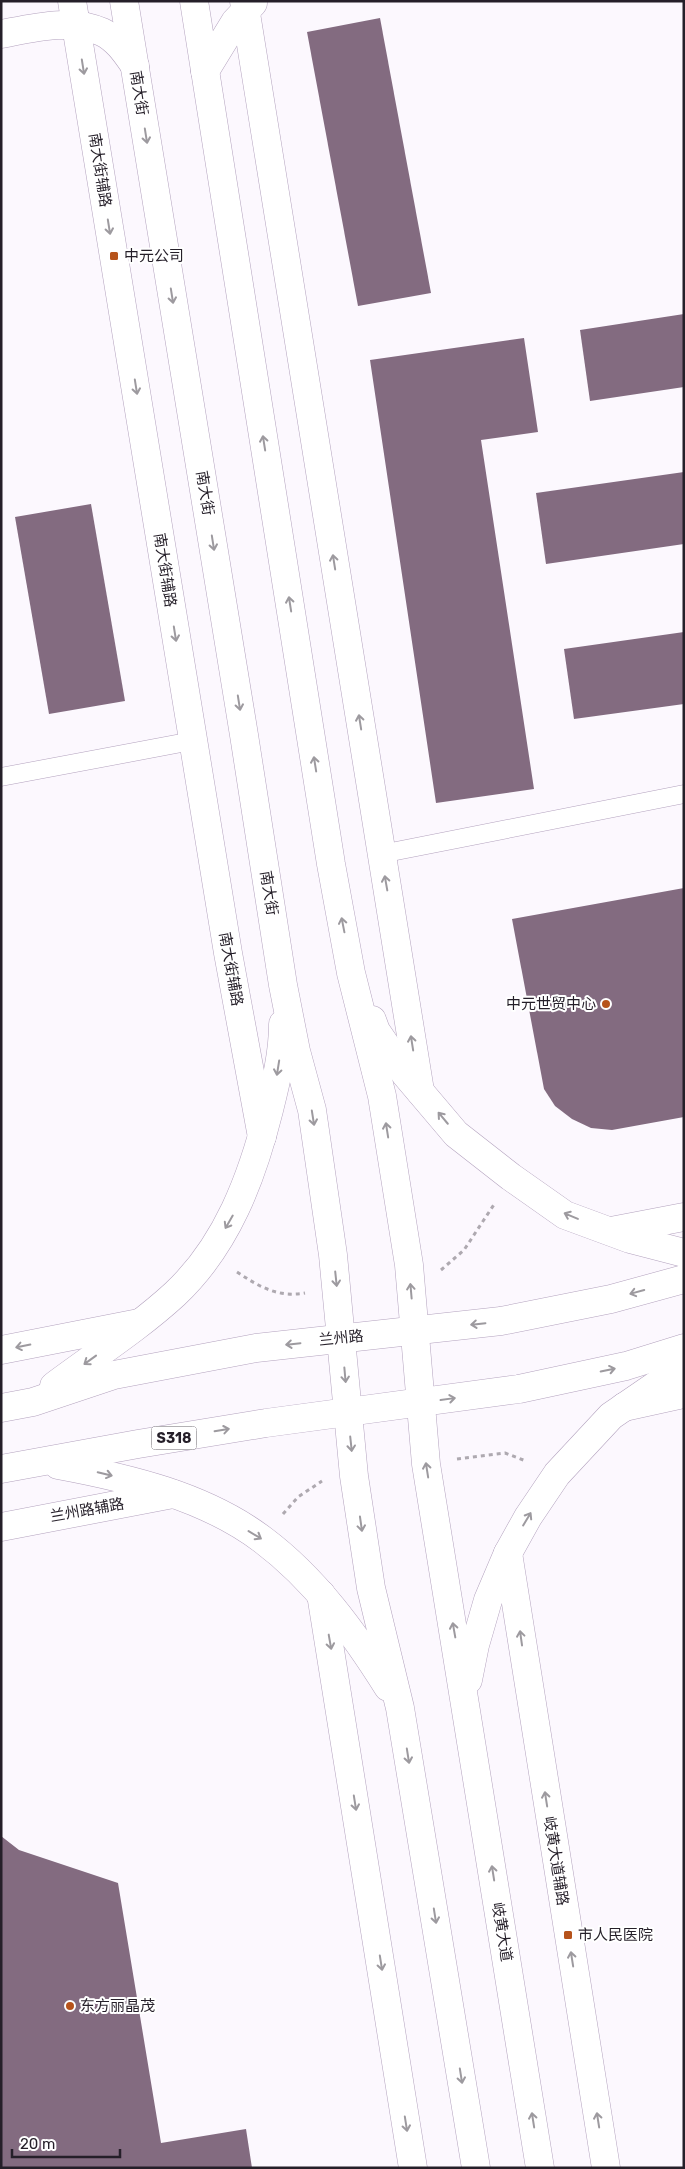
<svg xmlns="http://www.w3.org/2000/svg" width="685" height="2169" font-family="Rubik,'Noto Sans SC',sans-serif">
<rect width="100%" height="100%" fill="#fcf8fe"/>
<g fill="#836b80">
<polygon points="380,18 431,293 358,306 307,32"/>
<polygon points="684,314 684,387 590,401 580,330"/>
<polygon points="524,338 538,432 481,440 534,789 436,803 370,360"/>
<polygon points="684,472 684,544 546,564 536,493"/>
<polygon points="91,504 125,701 49,714 15,517"/>
<polygon points="684,632 684,704 574,719 564,649"/>
<polygon points="684,888 684,1117 612,1130 591,1128 572,1119 555,1106 544,1089 512,919"/>
<polygon points="1,1836 19,1850 118,1883 161,2143 246,2129 252,2168 1,2168"/>
</g>
<g fill="none" stroke-linecap="round" stroke-linejoin="round">
<g stroke="#b3a2be" stroke-width="19">
<g id="service">
<polyline points="1,777 192,741"/>
<polyline points="381,854 684,794"/>
</g>
</g>
<g stroke="#b3a2be" stroke-width="29">
<g id="tertiary">
<polyline points="72,1 228,953 262,1137"/>
<polyline points="244,1 420,1091"/>
<path d="M1,34c32,-6 71,-16 101,-2 15,7 24,21 33,34"/>
<polyline points="205,71 235,22 253,3"/>
<polyline points="611,1231 684,1217"/>
<polyline points="1,1350 139,1323"/>
<polyline points="624,1407 684,1394"/>
<polyline points="1,1527 173,1494"/>
</g>
</g>
<g stroke="#b3a2be" stroke-width="29">
<g id="secondary">
<polyline points="508,1553 606,2168"/>
<polyline points="321,1594 413,2168"/>
</g>
</g>
<g stroke="#b3a2be" stroke-width="29">
<g id="primary">
<polyline points="124,1 244,735 283,985 296,1051 312,1110 333,1255 354,1476 371,1588 400,1708 476,2168"/>
<polyline points="194,1 331,864 351,973 382,1096 409,1265 426,1464 540,2168"/>
<polyline points="372,1020 376,1031 406,1075 456,1134 511,1177 565,1215 630,1239 684,1253"/>
<path d="M54,1386c40,-30 84,-58 121,-92 52,-49 77,-116 94,-184 7,-28 14,-57 14,-86"/>
<polyline points="1,1408 33,1402 114,1375 256,1348 501,1321 611,1299 684,1279"/>
<path d="M58,1465c70,13 147,31 205,75 52,39 91,93 125,147"/>
<polyline points="1,1469 138,1444 266,1423 519,1389 626,1366 684,1348"/>
<polyline points="468,1680 475,1645 488,1600 508,1553 528,1517 557,1474 611,1416 684,1366"/>
</g>
</g>
<g stroke="#aea9b0" stroke-width="3" stroke-dasharray="4 4" stroke-linecap="butt">
<polyline points="441,1270 464,1250 495,1203"/>
<path d="M237,1272c21,14 41,26 68,21"/>
<polyline points="457,1459 505,1453 526,1461"/>
<polyline points="283,1514 298,1497 322,1481"/>
</g>
<use href="#service" stroke="#fff" stroke-width="18"/>
<use href="#tertiary" stroke="#fff" stroke-width="28"/>
<use href="#secondary" stroke="#fff" stroke-width="28"/>
<use href="#primary" stroke="#fff" stroke-width="28"/>
</g>
<defs><path id="oneway-shaft" d="M-6 0H5M1.5-3L5.5 0L1.5 3" fill="none" stroke-width="1.6" stroke-linecap="round" stroke-linejoin="round" transform="scale(1.25)"/></defs>
<g stroke="#9d9a9f">
<use href="#oneway-shaft" transform="translate(83 67) rotate(81)"/>
<use href="#oneway-shaft" transform="translate(146 136) rotate(81)"/>
<use href="#oneway-shaft" transform="translate(109 227) rotate(81)"/>
<use href="#oneway-shaft" transform="translate(172 296) rotate(81)"/>
<use href="#oneway-shaft" transform="translate(136 387) rotate(81)"/>
<use href="#oneway-shaft" transform="translate(264 443) rotate(-99)"/>
<use href="#oneway-shaft" transform="translate(213 543) rotate(81)"/>
<use href="#oneway-shaft" transform="translate(334 562) rotate(-99)"/>
<use href="#oneway-shaft" transform="translate(290 604) rotate(-99)"/>
<use href="#oneway-shaft" transform="translate(175 634) rotate(81)"/>
<use href="#oneway-shaft" transform="translate(239 703) rotate(81)"/>
<use href="#oneway-shaft" transform="translate(360 722) rotate(-99)"/>
<use href="#oneway-shaft" transform="translate(315 764) rotate(-99)"/>
<use href="#oneway-shaft" transform="translate(386 883) rotate(-100)"/>
<use href="#oneway-shaft" transform="translate(343 925) rotate(-101)"/>
<use href="#oneway-shaft" transform="translate(412 1043) rotate(-99)"/>
<use href="#oneway-shaft" transform="translate(278 1068) rotate(99)"/>
<use href="#oneway-shaft" transform="translate(313 1118) rotate(81)"/>
<use href="#oneway-shaft" transform="translate(443 1118) rotate(-130)"/>
<use href="#oneway-shaft" transform="translate(387 1130) rotate(-99)"/>
<use href="#oneway-shaft" transform="translate(571 1216) rotate(-157)"/>
<use href="#oneway-shaft" transform="translate(229 1222) rotate(120)"/>
<use href="#oneway-shaft" transform="translate(336 1279) rotate(84)"/>
<use href="#oneway-shaft" transform="translate(411 1291) rotate(-95)"/>
<use href="#oneway-shaft" transform="translate(637 1292) rotate(165)"/>
<use href="#oneway-shaft" transform="translate(478 1324) rotate(174)"/>
<use href="#oneway-shaft" transform="translate(293 1344) rotate(174)"/>
<use href="#oneway-shaft" transform="translate(23 1346) rotate(169)"/>
<use href="#oneway-shaft" transform="translate(90 1360) rotate(144)"/>
<use href="#oneway-shaft" transform="translate(608 1370) rotate(-12)"/>
<use href="#oneway-shaft" transform="translate(345 1375) rotate(85)"/>
<use href="#oneway-shaft" transform="translate(448 1399) rotate(-8)"/>
<use href="#oneway-shaft" transform="translate(222 1430) rotate(-9)"/>
<use href="#oneway-shaft" transform="translate(351 1444) rotate(84)"/>
<use href="#oneway-shaft" transform="translate(427 1470) rotate(-99)"/>
<use href="#oneway-shaft" transform="translate(105 1474) rotate(13)"/>
<use href="#oneway-shaft" transform="translate(527 1519) rotate(-59)"/>
<use href="#oneway-shaft" transform="translate(361 1524) rotate(82)"/>
<use href="#oneway-shaft" transform="translate(255 1535) rotate(31)"/>
<use href="#oneway-shaft" transform="translate(454 1630) rotate(-100)"/>
<use href="#oneway-shaft" transform="translate(521 1638) rotate(-98)"/>
<use href="#oneway-shaft" transform="translate(330 1642) rotate(80)"/>
<use href="#oneway-shaft" transform="translate(408 1756) rotate(81)"/>
<use href="#oneway-shaft" transform="translate(546 1799) rotate(-99)"/>
<use href="#oneway-shaft" transform="translate(355 1803) rotate(81)"/>
<use href="#oneway-shaft" transform="translate(493 1873) rotate(-99)"/>
<use href="#oneway-shaft" transform="translate(435 1916) rotate(81)"/>
<use href="#oneway-shaft" transform="translate(572 1959) rotate(-99)"/>
<use href="#oneway-shaft" transform="translate(381 1963) rotate(81)"/>
<use href="#oneway-shaft" transform="translate(461 2076) rotate(81)"/>
<use href="#oneway-shaft" transform="translate(533 2120) rotate(-99)"/>
<use href="#oneway-shaft" transform="translate(598 2120) rotate(-99)"/>
<use href="#oneway-shaft" transform="translate(406 2124) rotate(81)"/>
</g>
<g fill="#b6531b" stroke="#fff" stroke-width="2">
<rect x="109" y="251" width="10" height="10" rx="2.5"/>
<circle cx="606" cy="1004" r="5"/>
<rect x="563" y="1930" width="10" height="10" rx="2.5"/>
<circle cx="70" cy="2006" r="5"/>
</g>
<g text-anchor="middle" dominant-baseline="central" stroke-width="4" stroke-linejoin="round" paint-order="stroke">
<rect fill="#fff" stroke="#666269" stroke-width="1" x="151.5" y="1426.5" width="45" height="23" rx="4"/>
<g font-size="14" font-weight="bold" fill="#251f29">
<text x="174" y="1438">S318</text>
</g>
<g font-size="15" fill="#251f29" stroke="#fff">
<text transform="translate(139 93) rotate(81)">南大街</text>
<text transform="translate(100 170) rotate(81)">南大街辅路</text>
<text transform="translate(205 493) rotate(81)">南大街</text>
<text transform="translate(165 570) rotate(81)">南大街辅路</text>
<text transform="translate(269 893) rotate(81)">南大街</text>
<text transform="translate(231 969) rotate(80)">南大街辅路</text>
<text transform="translate(341 1338) rotate(-6)">兰州路</text>
<text transform="translate(87 1510) rotate(-10)">兰州路辅路</text>
<text transform="translate(556 1861) rotate(81)">岐黄大道辅路</text>
<text transform="translate(502 1932) rotate(81)">岐黄大道</text>
</g>
<g font-size="15" fill="#251f29" stroke="#fff" text-anchor="start">
<text x="124" y="256">中元公司</text>
<text x="596" y="1004" text-anchor="end">中元世贸中心</text>
<text x="578" y="1935">市人民医院</text>
<text x="80" y="2006">东方丽晶茂</text>
</g>
</g>
<rect width="685" height="2169" fill="none" stroke="#251f29" stroke-width="5"/>
<path d="M12 2149v8h108v-8" fill="none" stroke="#251f29" stroke-width="2.5"/>
<text x="20" y="2149" font-size="15" fill="#251f29" stroke="#ffffff" stroke-width="4" paint-order="stroke">20 m</text>
</svg>
